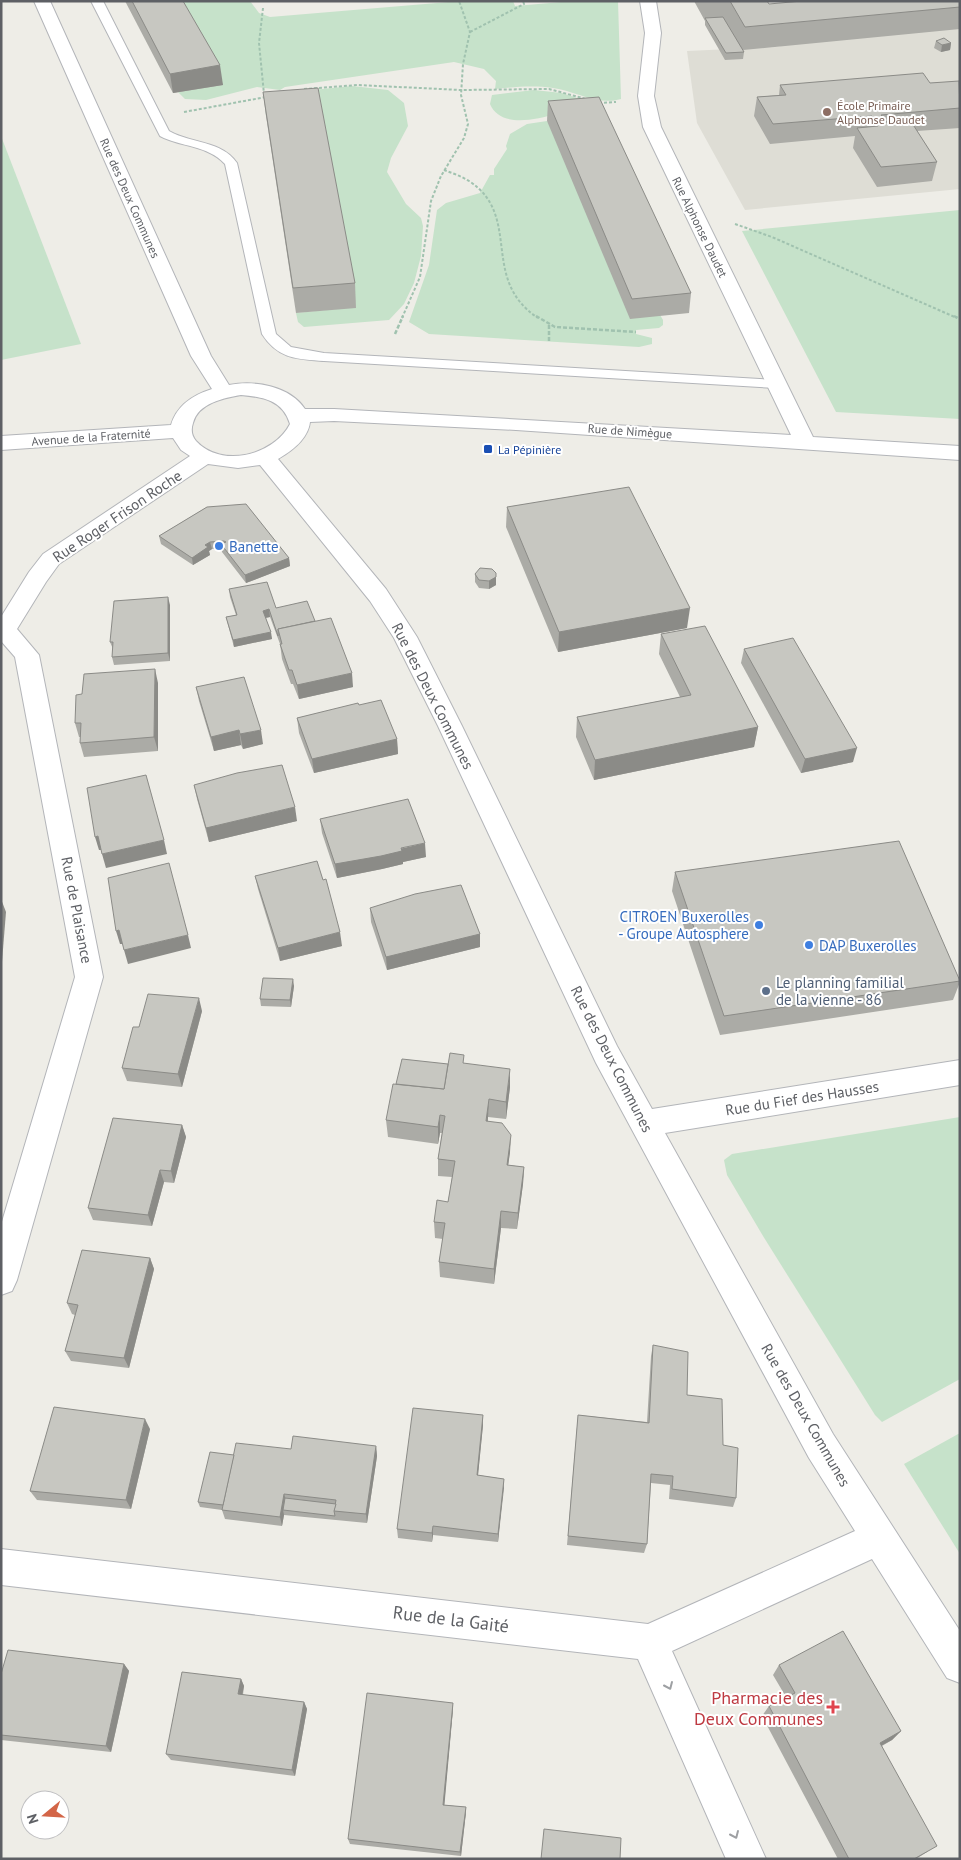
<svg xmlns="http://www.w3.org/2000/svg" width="961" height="1860" font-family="'PT Sans',sans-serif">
<rect width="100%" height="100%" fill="#eeede7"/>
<polygon fill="#deddd5" points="960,1 960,189 745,210 697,123 687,51 777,47"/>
<g fill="#c6e2ca">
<path d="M174,1h76l9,12 11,4 191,-16h52l2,5 58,-5h45l3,98c-24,7 -45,-8 -68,-11 -20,-3 -38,-1 -58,1l1,-8 -12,-12 -30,-7 -169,25 -5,3 -23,-3 -51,13 -21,-1 -7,-7 44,-7z"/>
<polygon points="352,86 388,90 404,103 408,126 391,158 387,172 406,204 421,218 423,226 421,256 414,283 404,304 389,320 304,327 298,322 296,313 356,307 266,116 265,106 302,91"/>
<path d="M534,90l28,3 27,9c-24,9 -85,35 -99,2l2,-9z"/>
<polygon points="547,121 663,320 663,325 659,328 636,330 636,334 652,338 652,344 639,347 429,334 409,322 429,265 437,210 446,203 480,193 490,175 494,175 494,169 507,149 506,146 510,134 527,124"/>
<polygon points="1,136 81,344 1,360"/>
<polygon points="960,210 960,419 836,412 742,231"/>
<polygon points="960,1117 960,1379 882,1422 875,1415 763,1236 727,1175 724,1160 732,1154"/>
<polygon points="960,1433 960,1554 904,1464"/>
</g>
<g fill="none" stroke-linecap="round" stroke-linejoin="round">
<g stroke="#b3b5b9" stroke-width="2">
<path id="service" d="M91,1h12l66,130c23,13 52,9 68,32l39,171 15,13 33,6 452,27 7,4 -7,4 -452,-27c-27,-2 -46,-2 -62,-27l-37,-170c-17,-19 -45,-17 -65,-28z"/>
</g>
<g stroke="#b3b5b9" stroke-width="2">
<path id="minor" d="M34,1h16l161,355 18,29c26,-5 61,1 76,24h29l457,26 -148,-308 -5,-31 7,-63 -5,-32h16l5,32 -7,63 7,31 152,310 147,9v14l-444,-30 -182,-9 -24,1c-2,17 -18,29 -32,37l108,130 31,48 45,89 155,320 35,63 308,-49v25l-295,48 168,301 127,197v52l-13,-5 -75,-119 -200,92 94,208h-40l-88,-200 -637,-74v-36l647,75 207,-93 -46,-73 -213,-395 -158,-337 -44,-88 -24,-37 -110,-136 -22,3 -30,-4 -149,100 -13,18 -29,47 22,26 64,322 -86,303 -5,11 -11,4v-70l74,-248 -60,-320 -14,-16v-24l28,-45 14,-18 147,-98 -9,-6 -8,-12 -172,12v-14l170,-11c6,-20 22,-30 41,-36l-21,-33zM241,395c22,2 42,5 49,29 -16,31 -68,45 -94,17 -5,-6 -5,-12 -3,-18 5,-20 31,-25 48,-28z"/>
</g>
<g stroke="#a0c2af" stroke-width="2" stroke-dasharray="3 2" stroke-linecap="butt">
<polyline points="263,8 259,43 264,94"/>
<polyline points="470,32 524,4 523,1"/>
<polyline points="304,89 358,85 461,90 549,89 586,99"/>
<polyline points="599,103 616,102"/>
<polyline points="184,112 266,97"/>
<path d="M444,170c8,3 17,6 25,11 54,35 10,98 69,137"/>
<polyline points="735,224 772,237 957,318"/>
<polyline points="402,318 420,277 431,201 441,176 464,138 468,124 461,95 463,64 470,32 459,1"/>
</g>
<g stroke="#a0c2af" stroke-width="2.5" stroke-dasharray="4 2" stroke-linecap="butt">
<polyline points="536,316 555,327 636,332"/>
<polyline points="954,316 960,319"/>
<polyline points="549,325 549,341"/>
<polyline points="395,334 403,316"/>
</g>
<use href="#service" fill="#fff" fill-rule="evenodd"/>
<use href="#minor" fill="#fff" fill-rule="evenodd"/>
</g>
<g fill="#ababa6">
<polygon points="125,1 183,1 223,85 173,93"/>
<polygon points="694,1 767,1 769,4 960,1 960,29 743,50 744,52 743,59 725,60 705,25 705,21"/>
<polygon points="936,41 951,43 950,50 941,52 934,48"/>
<polygon points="960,82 960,128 917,131 937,162 932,181 877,187 853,148 855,136 770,144 754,116 757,97 779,95 780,85 930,83"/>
<polygon points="263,92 355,283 356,308 296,313 266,116"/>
<polygon points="548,101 691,293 689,313 630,319 547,121"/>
<polygon points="207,507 289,558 290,566 246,583 222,552 221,548 212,549 209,551 210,555 193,565 161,544 159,536"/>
<polygon points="507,507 687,628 558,652 506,527"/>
<polygon points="475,574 496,585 489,589 479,588 475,582"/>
<polygon points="229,589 276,608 315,621 353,687 299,699 293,684 291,684 282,659 280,644 270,617 266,618 272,639 234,647 228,625 226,617 236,615 230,597"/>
<polygon points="170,605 170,661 114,665 112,657 113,649 110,642"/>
<polygon points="661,634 758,727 754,747 594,780 576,737 577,717 680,697 659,654"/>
<polygon points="744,649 853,762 801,773 741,663"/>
<polygon points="158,683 158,751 84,757 80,743 81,737 79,737 75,723"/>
<polygon points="196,687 263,744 243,749 241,745 214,751 199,701"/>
<polygon points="359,705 397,739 398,754 314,773 299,733 297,718"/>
<polygon points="194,785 297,821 209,842 197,799"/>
<polygon points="320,819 426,857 403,862 403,864 382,869 337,878 322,833"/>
<polygon points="675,872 960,980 960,982 953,1000 720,1035 672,891"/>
<polygon points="255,876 342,946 280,961 258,889"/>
<polygon points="370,908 480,934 480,947 387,970 371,922"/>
<polygon points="294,986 291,1007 261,1006 260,999"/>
<polygon points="202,1011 182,1087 127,1081 122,1068 139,1027"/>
<polygon points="448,1064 464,1064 510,1087 506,1119 488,1117 488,1121 510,1152 508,1165 524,1167 523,1184 517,1229 501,1228 494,1284 440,1277 439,1262 443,1239 435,1238 434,1222 448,1202 452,1177 438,1176 438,1159 442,1133 440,1133 438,1144 388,1137 386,1120"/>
<polygon points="182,1125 186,1137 174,1183 164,1182 152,1226 93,1220 88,1208"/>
<polygon points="150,1258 154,1269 129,1368 71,1361 65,1351 75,1315 72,1314 67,1303"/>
<polygon points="653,1345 687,1395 723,1445 736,1498 733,1507 669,1499 670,1485 651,1483 647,1544 644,1553 567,1545 578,1415 647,1422 651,1356"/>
<polygon points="483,1415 483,1425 478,1475 504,1479 498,1542 433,1535 432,1542 398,1538 397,1529"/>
<polygon points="150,1429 131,1509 37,1500 30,1491"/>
<polygon points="376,1446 377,1456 367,1523 284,1515 282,1526 225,1519 222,1510 200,1507 198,1502 234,1455 291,1449"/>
<polygon points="124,1664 129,1671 111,1752 1,1740 1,1674"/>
<polygon points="779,1665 901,1731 892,1740 882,1746 927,1852 916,1859 838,1859 762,1716 769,1706 786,1697 773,1675"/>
<polygon points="241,1679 244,1686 243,1695 304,1702 307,1709 295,1776 171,1760 166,1754"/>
<polygon points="453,1703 453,1709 444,1805 466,1807 466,1812 461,1856 350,1844 348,1839"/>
</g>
<g fill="#8b8b87">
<polygon points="951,43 950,50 941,52 942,45"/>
<polygon points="220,65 223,85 173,93 170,74"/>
<polygon points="210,542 212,549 209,551 210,555 193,565 192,558 205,545"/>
<polygon points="289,558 290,566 246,583 245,575"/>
<polygon points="496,573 496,585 489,589 489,581"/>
<polygon points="168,597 170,605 170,661 168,653"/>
<polygon points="690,608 687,628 558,652 559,632"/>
<polygon points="269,609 270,617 264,618 263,611"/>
<polygon points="271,632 272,639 234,647 233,640"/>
<polygon points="155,669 158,683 158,751 154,737"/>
<polygon points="352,673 353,687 299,699 297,685"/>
<polygon points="758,727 754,747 594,780 595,760"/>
<polygon points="239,730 241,745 214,751 211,737"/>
<polygon points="261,730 263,744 243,749 240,734"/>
<polygon points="397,739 398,754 314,773 312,759"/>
<polygon points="857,748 853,762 801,773 805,759"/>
<polygon points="295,807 297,821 209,842 206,828"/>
<polygon points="98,836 102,850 99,850 95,837"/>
<polygon points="164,840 167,854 106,868 102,854"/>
<polygon points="425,843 426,857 403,862 403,864 382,869 337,878 335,864"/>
<polygon points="1,899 6,912 1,974"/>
<polygon points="119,930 123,944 120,944 116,931"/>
<polygon points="340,932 342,946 280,961 278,948"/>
<polygon points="480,934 480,947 387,970 386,957"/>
<polygon points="188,935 191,948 128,964 124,950"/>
<polygon points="293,979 294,986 291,1007 290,1000"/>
<polygon points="199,998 202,1011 182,1087 178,1074"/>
<polygon points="510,1069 510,1087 506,1119 506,1102"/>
<polygon points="489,1099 488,1117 486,1139 486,1121"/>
<polygon points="440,1115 440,1133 438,1144 438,1127"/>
<polygon points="182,1125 186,1137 174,1183 171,1171"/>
<polygon points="511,1135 510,1152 506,1182 507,1165"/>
<polygon points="524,1167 523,1184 517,1229 518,1213"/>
<polygon points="160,1170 164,1182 152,1226 148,1215"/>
<polygon points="501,1211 501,1228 494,1284 494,1269"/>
<polygon points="150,1258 154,1269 129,1368 124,1358"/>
<polygon points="483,1415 483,1425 477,1485 477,1475"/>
<polygon points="145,1419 150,1429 131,1509 126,1500"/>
<polygon points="376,1446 377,1456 367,1523 366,1514"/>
<polygon points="504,1479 504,1488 498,1542 498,1534"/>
<polygon points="284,1494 287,1503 283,1510 284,1515 282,1526 280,1517"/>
<polygon points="433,1526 433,1535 432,1542 432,1533"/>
<polygon points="124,1664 129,1671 111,1752 106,1746"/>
<polygon points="241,1679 244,1686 241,1701 238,1694"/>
<polygon points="304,1702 307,1709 295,1776 292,1770"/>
<polygon points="453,1703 453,1709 444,1810 443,1805"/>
<polygon points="901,1731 892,1740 871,1751 880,1743"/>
<polygon points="466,1807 466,1812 461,1856 460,1852"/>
</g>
<g fill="#c7c7c1" stroke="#8b8b87">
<polygon points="132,1 183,1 220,65 170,74"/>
<polygon points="730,1 767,1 769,4 802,1 960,1 960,7 745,27"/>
<polygon points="723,17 744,52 726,53 705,18"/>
<polygon points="944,38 951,43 942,45 936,41"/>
<polygon points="923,73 930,83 959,81 960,108 881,115 889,125 912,123 937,162 881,167 857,128 878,126 872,116 773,124 757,97 786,95 780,85"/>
<polygon points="318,88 355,283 293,288 263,92"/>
<polygon points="599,97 691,293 632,299 548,101"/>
<polygon points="629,487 690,608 559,632 507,507"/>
<polygon points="246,504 289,558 245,575 221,544 226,542 224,541 210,542 205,545 208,547 192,558 159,536 207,507"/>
<polygon points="480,568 492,569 496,573 496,577 489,581 479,580 475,574"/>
<polygon points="267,582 276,608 307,601 315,621 278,629 278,636 269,609 263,611 271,632 233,640 226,617 237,615 229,589"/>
<polygon points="168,597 168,653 112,657 113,642 110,642 114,601"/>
<polygon points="331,618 352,673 297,685 292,670 289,670 280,644 282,644 278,629"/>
<polygon points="705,626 758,727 595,760 577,717 691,695 661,634"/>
<polygon points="793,638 857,748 805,759 744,649"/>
<polygon points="155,669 154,737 80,743 81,723 75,723 76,695 82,694 84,674"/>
<polygon points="244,677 261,730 240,734 239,730 211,737 196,687"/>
<polygon points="381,700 397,739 312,759 297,718 358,703 359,705"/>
<polygon points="282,765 295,807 206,828 194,785 237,773"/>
<polygon points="146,775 164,840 102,854 98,836 95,837 87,788"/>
<polygon points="408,799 425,843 401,848 402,851 381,856 335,864 320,819"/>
<polygon points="899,841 960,981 724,1016 675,872"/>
<polygon points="317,861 323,880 326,879 340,932 278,948 255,876"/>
<polygon points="169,863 188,935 124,950 119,930 116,931 108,878"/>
<polygon points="461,885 480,934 386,957 370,908 415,894"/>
<polygon points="263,978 293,979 290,1000 260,999"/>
<polygon points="148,994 199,998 178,1074 122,1068 133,1027 139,1027"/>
<polygon points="450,1053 464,1055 463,1063 510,1069 506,1102 489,1099 486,1121 502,1123 511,1135 507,1165 524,1167 518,1213 501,1211 494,1269 439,1262 445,1223 434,1222 437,1200 448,1202 455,1161 438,1159 445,1116 440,1115 438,1127 386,1120 393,1084 444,1089"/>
<polygon points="402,1059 448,1064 444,1089 396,1084"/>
<polygon points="113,1118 182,1125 171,1171 160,1170 148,1215 88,1208"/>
<polygon points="82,1250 150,1258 124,1358 65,1351 78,1305 67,1303"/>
<polygon points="653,1345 688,1352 687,1395 722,1399 723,1445 738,1448 736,1498 672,1489 673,1476 651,1474 647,1544 568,1536 578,1415 649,1423"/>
<polygon points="54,1407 145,1419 126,1500 30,1491"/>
<polygon points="413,1408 483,1415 477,1475 504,1479 498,1534 433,1526 432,1533 397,1529"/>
<polygon points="293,1436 376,1446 366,1514 334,1511 336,1500 284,1494 280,1517 222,1510 236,1443 291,1449"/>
<polygon points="210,1452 234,1455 223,1505 198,1502"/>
<polygon points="285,1498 336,1504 334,1511 335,1516 283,1510"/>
<polygon points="843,1631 901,1731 880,1743 937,1846 914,1859 849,1859 769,1706 795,1693 779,1665"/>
<polygon points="8,1650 124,1664 106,1746 1,1735 1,1674"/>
<polygon points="182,1672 241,1679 238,1694 304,1702 292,1770 166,1754"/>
<polygon points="367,1693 453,1703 443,1805 466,1807 460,1852 348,1839"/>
<polygon points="544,1829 621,1838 620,1859 541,1859"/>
</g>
<defs><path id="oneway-chevron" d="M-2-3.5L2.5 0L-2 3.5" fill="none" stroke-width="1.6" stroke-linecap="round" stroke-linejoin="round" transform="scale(1.25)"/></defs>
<g stroke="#9ea0a3">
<use href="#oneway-chevron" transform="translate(669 1686) rotate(66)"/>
<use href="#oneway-chevron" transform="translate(735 1835) rotate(66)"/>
</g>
<circle fill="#8d6e63" stroke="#fff" stroke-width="2" cx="827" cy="112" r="5"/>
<rect fill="#1a4fb4" stroke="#fff" stroke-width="2" x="483" y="444" width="10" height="10" rx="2.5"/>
<g fill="#3f7fe0" stroke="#fff" stroke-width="2">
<circle cx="219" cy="546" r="5"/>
<circle cx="759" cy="925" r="5"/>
<circle cx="809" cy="945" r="5"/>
</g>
<circle fill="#5c6f8a" stroke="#fff" stroke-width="2" cx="766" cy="991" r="5"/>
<path fill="#e0444e" stroke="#fff" stroke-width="2" d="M830.5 1699.5h5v5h5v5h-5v5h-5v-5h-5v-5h5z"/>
<g text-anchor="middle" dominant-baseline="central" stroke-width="4" stroke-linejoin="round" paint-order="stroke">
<g font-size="12" fill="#785e54" stroke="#fff" text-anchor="start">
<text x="837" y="105">École Primaire<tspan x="837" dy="14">Alphonse Daudet</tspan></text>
</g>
<g font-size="12" fill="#5e6065" stroke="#fff">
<text transform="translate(130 198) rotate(66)">Rue des Deux Communes</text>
<text transform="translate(700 227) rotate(64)">Rue Alphonse Daudet</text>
<text transform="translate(630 431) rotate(4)">Rue de Nimègue</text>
<text transform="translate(91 437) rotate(-4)">Avenue de la Fraternité</text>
</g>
<g font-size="12" fill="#164399" stroke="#fff" text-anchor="start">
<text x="498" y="449">La Pépinière</text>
</g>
<g font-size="15" fill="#5e6065" stroke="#fff">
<text transform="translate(117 516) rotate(-34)">Rue Roger Frison Roche</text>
<text transform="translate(433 696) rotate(63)">Rue des Deux Communes</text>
<text transform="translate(77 910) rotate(79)">Rue de Plaisance</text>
<text transform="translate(612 1059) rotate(63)">Rue des Deux Communes</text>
<text transform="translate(802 1098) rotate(-9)">Rue du Fief des Hausses</text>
<text transform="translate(806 1415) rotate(60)">Rue des Deux Communes</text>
</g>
<g font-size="15" fill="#366cbe" stroke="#fff" text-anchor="start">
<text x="229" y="546">Banette</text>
<text x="749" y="916" text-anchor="end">CITROEN Buxerolles<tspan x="749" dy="17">- Groupe Autosphere</tspan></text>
<text x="819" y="945">DAP Buxerolles</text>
</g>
<g font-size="15" fill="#4e5e75" stroke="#fff" text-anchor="start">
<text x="776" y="982">Le planning familial<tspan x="776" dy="17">de la vienne - 86</tspan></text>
</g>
<g font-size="18" fill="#5e6065" stroke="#fff">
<text transform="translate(451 1619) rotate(7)">Rue de la Gaité</text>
</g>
<g font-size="18" fill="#be3a42" stroke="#fff" text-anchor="end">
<text x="823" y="1697">Pharmacie des<tspan x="823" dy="21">Deux Communes</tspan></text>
</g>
</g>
<rect width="961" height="1860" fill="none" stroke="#5e6065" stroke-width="5"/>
<g transform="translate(45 1815) rotate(252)"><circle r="24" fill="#ffffff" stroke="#bfbfc1"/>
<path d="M0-4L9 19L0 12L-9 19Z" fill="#d36547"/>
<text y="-8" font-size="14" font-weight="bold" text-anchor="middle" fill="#5e6065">N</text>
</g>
</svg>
